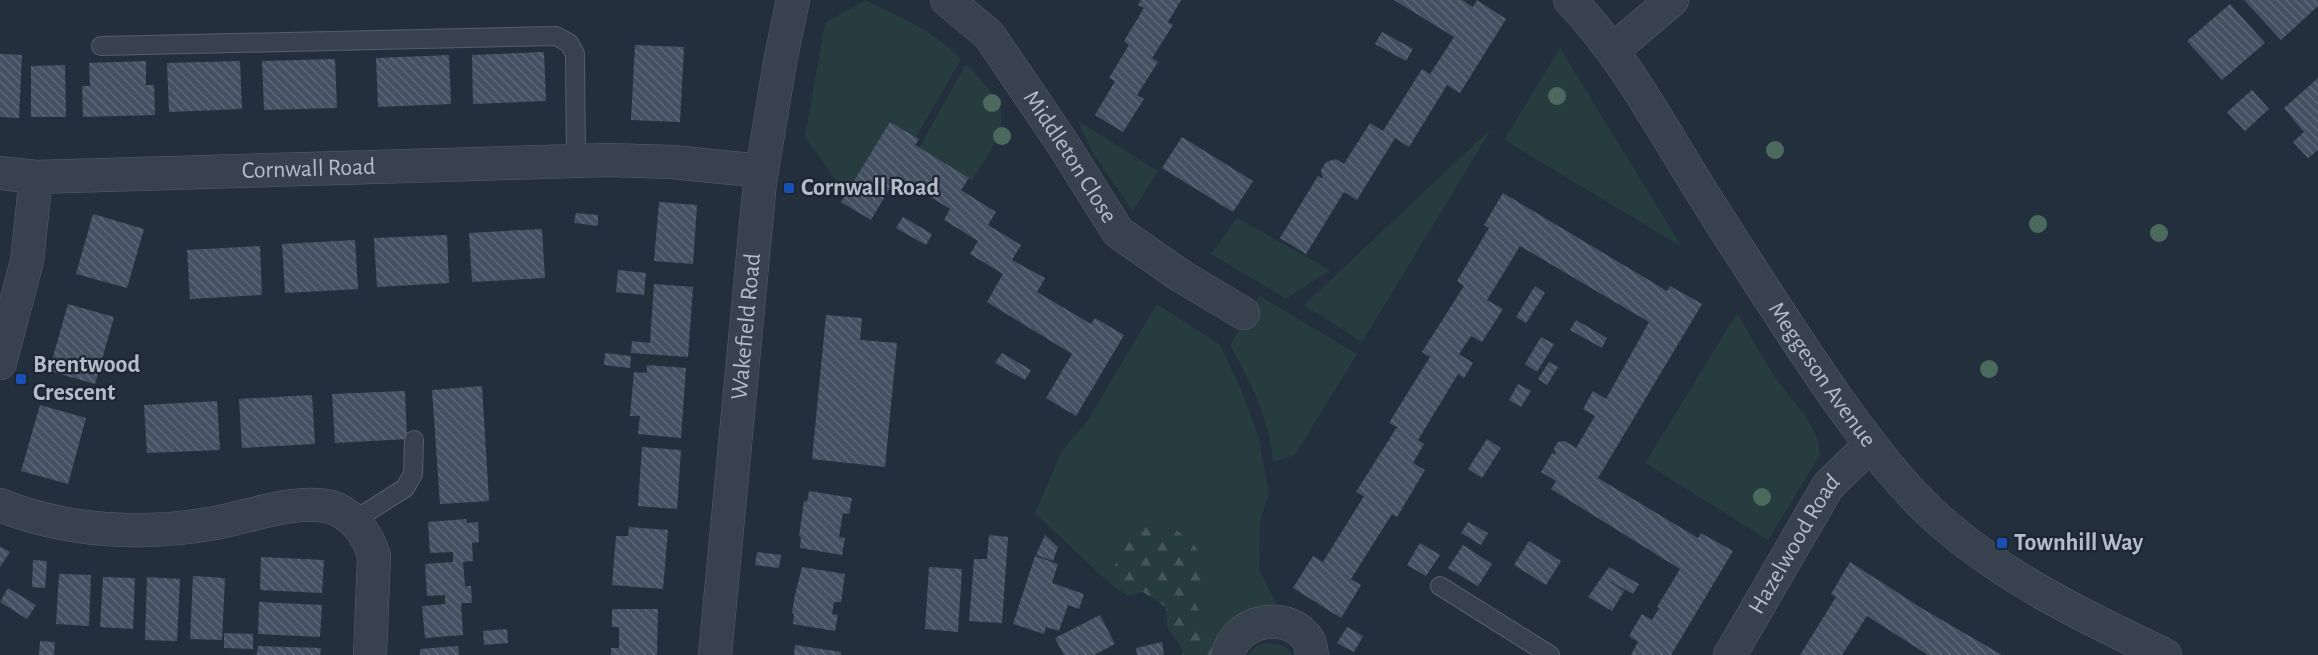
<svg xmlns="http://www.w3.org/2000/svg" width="2318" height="655" font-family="'Alegreya Sans',sans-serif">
<defs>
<pattern id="forest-firs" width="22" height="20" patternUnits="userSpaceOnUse" patternTransform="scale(1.5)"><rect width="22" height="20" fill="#263c3f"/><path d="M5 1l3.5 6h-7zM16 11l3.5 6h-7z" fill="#435659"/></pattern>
<pattern id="building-back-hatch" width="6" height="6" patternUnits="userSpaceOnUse" patternTransform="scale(1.5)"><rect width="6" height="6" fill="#455162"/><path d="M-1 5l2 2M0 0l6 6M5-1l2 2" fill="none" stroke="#5d6877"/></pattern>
</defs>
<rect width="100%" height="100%" fill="#242f3e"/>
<g fill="#263c3f">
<path d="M865,0c36,17 67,30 96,59l-45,78 -26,-15 -44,72 -41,-57 20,-114z"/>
<polygon points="1560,48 1682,247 1504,140"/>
<path d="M966,64c9,10 20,20 28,32 21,29 -7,59 -22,84l-53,-32z"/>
<polygon points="1078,121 1158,171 1133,211 1092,152"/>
<polygon points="1492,128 1362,342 1304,305"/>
<polygon points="1237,218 1330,270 1286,299 1211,254"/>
<path d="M1260,296l97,58 -62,101 -22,7c-3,-42 -23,-81 -43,-117z"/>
<path d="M1157,304l63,41 21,44 18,50 10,55 -9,28 -1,48 19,36c-29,0 -45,13 -62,35l-21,-38 3,-14 -27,-63 -26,-2 -21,20 -16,38 -73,-69 27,-62 26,-31z"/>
<polygon points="1737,313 1774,376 1805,416 1817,437 1820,455 1768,540 1645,463"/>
<polygon points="1267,643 1285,646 1293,655 1248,655 1258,645"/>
</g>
<polygon fill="url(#forest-firs)" points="1145,524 1171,526 1194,544 1211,575 1198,589 1195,603 1216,641 1217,655 1182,655 1183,651 1167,626 1166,607 1143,592 1128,596 1108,582 1124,544"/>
<g fill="url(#building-back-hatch)">
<polygon points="1141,0 1181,0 1168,22 1173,25 1152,58 1158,62 1137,95 1144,99 1123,132 1095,115 1115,81 1109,78 1129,45 1124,41 1144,8 1138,5"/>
<polygon points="1394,0 1462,0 1473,7 1477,0 1506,19 1460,93 1447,85 1409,147 1395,138 1357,200 1344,192 1306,254 1280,238 1318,176 1323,179 1321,170 1326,162 1336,159 1344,164 1370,123 1383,131 1422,69 1430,74 1454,37"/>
<polygon points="2244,0 2318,0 2318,6 2281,40"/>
<polygon points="2230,4 2265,43 2222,80 2187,41"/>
<polygon points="1382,32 1413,49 1406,61 1375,44"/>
<polygon points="635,45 684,47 680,122 631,120"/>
<polygon points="544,52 546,101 473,104 472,55"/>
<polygon points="0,54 22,55 19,118 0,117"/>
<polygon points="449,55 451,104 378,107 376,58"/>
<polygon points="335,59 337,108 264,110 262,61"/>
<polygon points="146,61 146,85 154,85 155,115 83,117 82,86 90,86 89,63"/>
<polygon points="240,61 242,109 169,112 167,63"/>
<polygon points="65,65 66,117 31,117 31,66"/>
<polygon points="2318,78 2318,150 2308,158 2293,142 2304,132 2284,108"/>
<polygon points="2252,90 2269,109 2245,131 2227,112"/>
<polygon points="890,122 919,139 915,145 969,178 961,190 996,212 988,225 1021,245 1012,260 1045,278 1037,292 1091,324 1095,318 1124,335 1076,416 1046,398 1072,354 987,302 1003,274 970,254 978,241 944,220 950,209 897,176 871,220 841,202"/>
<polygon points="1182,137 1253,181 1233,212 1162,168"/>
<polygon points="1503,193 1667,291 1670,286 1702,304 1598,478 1698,538 1701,533 1733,551 1671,655 1631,655 1638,642 1629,636 1642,614 1652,620 1659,608 1657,607 1680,569 1551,489 1556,481 1541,472 1552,453 1556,455 1554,448 1558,442 1565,441 1576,448 1595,416 1583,409 1593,391 1606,399 1649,322 1520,246 1487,300 1503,309 1482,342 1471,336 1459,354 1473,363 1464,378 1458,374 1418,440 1424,444 1413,463 1425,470 1397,517 1392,514 1351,579 1361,585 1341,618 1293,588 1313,556 1323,562 1364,496 1356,492 1397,427 1389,423 1430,357 1422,352 1464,286 1457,281 1489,228 1484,225"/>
<polygon points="659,202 697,205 693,264 654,261"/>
<polygon points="576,213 598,215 598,226 574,223"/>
<polygon points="93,214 144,229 127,288 76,274"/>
<polygon points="903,217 932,234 926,245 896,228"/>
<polygon points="542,229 545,278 472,282 469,233"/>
<polygon points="447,235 449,283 377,287 374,238"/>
<polygon points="355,240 358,289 285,293 282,244"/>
<polygon points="260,246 262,295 190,299 187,250"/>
<polygon points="618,270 646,273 644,295 616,292"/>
<polygon points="654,284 693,287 688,357 631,353 632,341 650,343"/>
<polygon points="1535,286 1545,293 1526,323 1516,317"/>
<polygon points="68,304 114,317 95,384 49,371"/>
<polygon points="826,315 862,318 860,340 897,343 885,467 812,459"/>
<polygon points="1576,320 1607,338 1602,348 1570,330"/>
<polygon points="1541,337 1554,344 1537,372 1525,364"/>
<polygon points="605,353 631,356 630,368 604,365"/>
<polygon points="1002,353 1031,370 1025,380 995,363"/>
<polygon points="1549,362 1558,367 1547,385 1538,379"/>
<polygon points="647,365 686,368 681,438 638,434 640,416 630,416 634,372 647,373"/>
<polygon points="1518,384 1531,391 1521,407 1509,400"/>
<polygon points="482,386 489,501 440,504 432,390"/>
<polygon points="405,391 407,439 335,443 332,394"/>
<polygon points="312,395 315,444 242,448 239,399"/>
<polygon points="217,401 220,450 147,453 144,405"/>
<polygon points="40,405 86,418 68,484 21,471"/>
<polygon points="1487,439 1501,448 1482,478 1468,469"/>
<polygon points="642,447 681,450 677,509 638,506"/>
<polygon points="809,491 852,498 849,514 843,513 839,537 845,538 842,555 800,548 801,537 799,536 804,501 807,502"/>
<polygon points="466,519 467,523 478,522 479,542 472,543 473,561 463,562 465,586 471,586 472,603 461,603 463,635 425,638 422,606 445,604 445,595 427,596 425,564 453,562 453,552 430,553 428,522"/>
<polygon points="1468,522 1488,533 1481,545 1461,533"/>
<polygon points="629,527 668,530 663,589 612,585 616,536 628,536"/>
<polygon points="989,535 1008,537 1002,623 969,621 974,559 987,559"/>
<polygon points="1045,535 1058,547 1053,561 1036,555"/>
<polygon points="1529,541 1561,561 1546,585 1514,565"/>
<polygon points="1420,543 1440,555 1426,576 1407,565"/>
<polygon points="1463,545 1492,564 1478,586 1448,568"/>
<polygon points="0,546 10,552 0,567"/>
<polygon points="757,552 781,555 779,568 755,565"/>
<polygon points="1035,556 1058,564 1052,583 1084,594 1079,609 1068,605 1059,631 1046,627 1044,634 1013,624"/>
<polygon points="261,557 324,560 322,593 260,590"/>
<polygon points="33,560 47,561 45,588 32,587"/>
<polygon points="1850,562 1923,609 2002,655 1928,655 1867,616 1842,655 1800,655 1836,597 1831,594"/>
<polygon points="802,567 845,574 841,602 834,602 832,614 838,615 835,631 793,624 794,613 792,613 795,595"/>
<polygon points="929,567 962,569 958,632 925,629"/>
<polygon points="1609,567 1639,584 1633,594 1604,578 1624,591 1612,611 1588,597"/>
<polygon points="59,574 91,575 89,626 56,624"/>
<polygon points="193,576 225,578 222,640 190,639"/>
<polygon points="103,577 135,578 133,629 100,627"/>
<polygon points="147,577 180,579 177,641 145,640"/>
<polygon points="8,588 36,605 27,619 0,602"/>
<polygon points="259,602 322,605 320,637 258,634"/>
<polygon points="612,609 658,609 657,655 611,655 611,648 619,648 619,627 612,627"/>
<polygon points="1100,615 1115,644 1094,655 1064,655 1055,638"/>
<polygon points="1347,627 1363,636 1354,652 1337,643"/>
<polygon points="507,629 508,643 484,645 483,631"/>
<polygon points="224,633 253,634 253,649 224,648"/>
<polygon points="40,641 55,642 54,655 39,655"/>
<polygon points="1162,642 1164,655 1137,655 1136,648"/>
<polygon points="795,645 841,652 841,655 794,655"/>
<polygon points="258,646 321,648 320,655 257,655"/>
<polygon points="458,646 459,655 420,655 420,649"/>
</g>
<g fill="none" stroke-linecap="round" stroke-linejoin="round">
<g stroke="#565f6c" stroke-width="20">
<g id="lane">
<polyline points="101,46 556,36 569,43 575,54 576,161"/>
<polyline points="353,521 405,488 413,474 414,440"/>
<polyline points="1440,586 1550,655"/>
</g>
</g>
<g stroke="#565f6c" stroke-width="34">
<g id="street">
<path id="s1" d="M947,0l42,35 72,106 57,91 63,44 62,37"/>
<path id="s2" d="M1570,0c54,56 92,129 133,194 45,71 89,141 137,209 32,44 65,89 107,124 65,55 142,92 218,128"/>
<polyline points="1613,50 1672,0"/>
<path id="s3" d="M0,173l36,4 573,-17 63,2 90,9"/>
<polyline points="0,363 27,261 36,177"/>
<path d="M0,505c66,27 144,31 215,18 34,-6 82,-25 116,-16 22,7 37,28 43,49l-4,99"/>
<path id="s4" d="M715,655l45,-473 21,-125 12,-57"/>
<path d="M1228,655c7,-36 62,-46 81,-14 2,4 2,10 3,14"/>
<path id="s5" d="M1730,655l98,-169 42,-41"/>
</g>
</g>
<use href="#lane" stroke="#38414e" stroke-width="18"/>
<use href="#street" stroke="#38414e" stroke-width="33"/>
</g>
<g fill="#4b6a5d">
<circle cx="1557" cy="96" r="9"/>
<circle cx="992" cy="103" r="9"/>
<circle cx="1002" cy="136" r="9"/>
<circle cx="1775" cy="150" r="9"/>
<circle cx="2038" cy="224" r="9"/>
<circle cx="2159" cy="233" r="9"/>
<circle cx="1989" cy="369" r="9"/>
<circle cx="1762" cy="497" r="9"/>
</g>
<g fill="#1a4fb4" stroke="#1d2633" stroke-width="2">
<rect x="783" y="182" width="12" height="12" rx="3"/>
<rect x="15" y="373" width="12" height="12" rx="3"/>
<rect x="1996" y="537" width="12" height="12" rx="3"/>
</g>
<g text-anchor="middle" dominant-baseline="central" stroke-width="4.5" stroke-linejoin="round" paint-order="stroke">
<g font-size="24" fill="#b4bcc9" stroke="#1d2633">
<text stroke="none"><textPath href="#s1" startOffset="201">Middleton Close</textPath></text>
<text stroke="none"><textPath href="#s3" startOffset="309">Cornwall Road</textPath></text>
<text stroke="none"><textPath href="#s4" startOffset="330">Wakefield Road</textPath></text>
<text stroke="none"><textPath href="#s2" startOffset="452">Meggeson Avenue</textPath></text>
<text stroke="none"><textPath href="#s5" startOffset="128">Hazelwood Road</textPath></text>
</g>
<g font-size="24" font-weight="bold" fill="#b4bcc9" stroke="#1d2633" text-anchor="start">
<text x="801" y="188">Cornwall Road</text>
<text x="33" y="365">Brentwood<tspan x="33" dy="28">Crescent</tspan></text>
<text x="2014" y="543">Townhill Way</text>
</g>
</g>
</svg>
